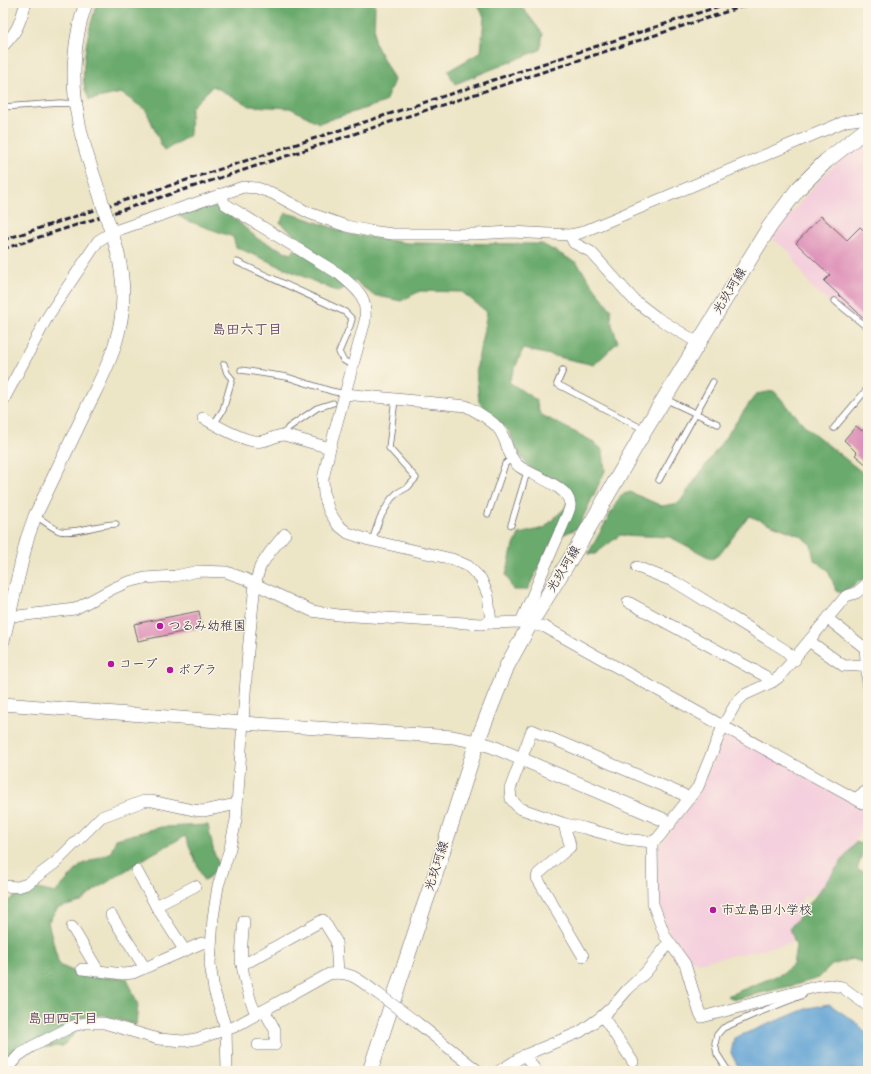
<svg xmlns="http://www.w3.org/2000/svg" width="871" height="1074" font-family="Mynerve,'Klee One',sans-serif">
<rect width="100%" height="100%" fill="#fcf5e5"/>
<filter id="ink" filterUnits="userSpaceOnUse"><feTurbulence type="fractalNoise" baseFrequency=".025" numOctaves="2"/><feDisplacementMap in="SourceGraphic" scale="8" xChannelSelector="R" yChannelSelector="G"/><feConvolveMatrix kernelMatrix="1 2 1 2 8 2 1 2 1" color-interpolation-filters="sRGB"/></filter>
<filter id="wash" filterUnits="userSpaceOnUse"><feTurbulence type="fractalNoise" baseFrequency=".012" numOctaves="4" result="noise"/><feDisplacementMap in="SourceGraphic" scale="16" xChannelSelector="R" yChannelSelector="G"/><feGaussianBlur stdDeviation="0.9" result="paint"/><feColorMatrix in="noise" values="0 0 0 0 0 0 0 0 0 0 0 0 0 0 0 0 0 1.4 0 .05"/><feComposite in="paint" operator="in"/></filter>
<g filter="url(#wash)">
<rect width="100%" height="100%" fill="#ece5c6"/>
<g fill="#f4cfdd">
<polygon points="868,137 868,332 812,288 788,250 772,239 794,210 823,176"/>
<polygon points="727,736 735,736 868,812 868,818 827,891 803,897 791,943 701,962 690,960 673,940 658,903 656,851 697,796 722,741"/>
</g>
<g fill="#6baa6d" stroke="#466654">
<path d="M98,3h277l-1,38 20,39 -9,22 -66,21 -29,-15 -40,-2 -37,-20 -22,22 -1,27 -26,16 -18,-41 -25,-17 -32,7c-1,-4 -3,-8 -4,-11 -5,-21 4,-67 13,-86z"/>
<polygon points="477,3 519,3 543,34 540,50 455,84 448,71 481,52 484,17"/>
<polygon points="212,205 228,213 258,239 291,254 302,241 280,223 286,213 302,217 350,234 407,243 542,244 577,263 611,310 612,325 618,342 594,365 523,349 509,382 536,400 540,414 590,440 603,450 605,471 578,528 553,539 527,590 513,590 506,575 512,550 519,534 544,528 565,508 571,493 528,466 519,454 509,432 479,402 476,371 487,312 462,292 420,291 401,301 373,295 355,281 338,292 236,247 233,237 185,220 178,215"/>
<polygon points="774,391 807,428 868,477 868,576 841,593 836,590 828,570 814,560 811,545 801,536 749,516 720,554 712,559 670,537 620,535 595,554 588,554 621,495 630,492 662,506 679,503 756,394"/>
<polygon points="208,825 214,853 220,867 204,881 185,836 152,854 95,890 81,902 58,908 48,922 59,965 87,977 127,978 138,1005 136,1025 103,1015 78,1018 75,1033 63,1046 19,1049 3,1065 3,905 11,899 34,888 55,893 81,865 111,852 116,839 161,827"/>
<polygon points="856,842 865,845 857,870 868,872 868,964 852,959 832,965 819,978 791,986 735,999 727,996 781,974 793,965 796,946 790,928 808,906"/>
</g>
<polygon fill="#61a3d5" stroke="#426288" points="829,1004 857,1023 868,1035 868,1071 740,1071 731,1053 734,1038 808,1008"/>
<g id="blocks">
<g fill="#de90b8">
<polygon points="821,216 847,240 860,227 868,234 868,322 824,281 830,275 796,243"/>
<polygon points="868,424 868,466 855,455 857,453 844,440 856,426 862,431"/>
<polygon points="199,611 202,628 138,641 134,624"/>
</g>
</g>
</g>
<g filter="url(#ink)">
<use href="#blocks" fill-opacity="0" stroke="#69666c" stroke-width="1"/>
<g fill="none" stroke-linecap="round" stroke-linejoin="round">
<g stroke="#69666c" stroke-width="7">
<g id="service">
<polyline points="3,107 60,103 76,104"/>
<polyline points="237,262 345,312 352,319 350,326 339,352 343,360 353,366"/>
<polyline points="835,301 868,328"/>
<polyline points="241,370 287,377 331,391 345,394"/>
<polyline points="563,370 557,384 645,430"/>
<polyline points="665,399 718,424"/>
<polyline points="214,424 223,410 232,379 227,373 224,364"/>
<polyline points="834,428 868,388"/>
<polyline points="284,435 288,428 317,408 333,403"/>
<polyline points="659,480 713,382"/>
<polyline points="488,514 505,464 512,458"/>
<path d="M36,516c5,3 19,14 24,15 17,3 38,-7 56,-7"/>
<polyline points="511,525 527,472"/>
<polyline points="372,541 380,518 391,499 397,493 408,487 416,478 389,448 395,399"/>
<polyline points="728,1071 717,1054 715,1043 717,1035 723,1028 755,1014 803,995"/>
</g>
</g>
<g stroke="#69666c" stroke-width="12">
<g id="minor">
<path d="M3,46c16,-16 16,-23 23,-43"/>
<path d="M220,194l5,10 114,70c19,17 28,20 26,47l-35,127 -7,31 1,16 5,16 9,14 10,8 21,7 83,19 16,7 13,13 7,16 3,28"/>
<polyline points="570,235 574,243 591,252 634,300 656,317 698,343"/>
<path d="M345,394l121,12c11,6 23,12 31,21 11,11 9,30 23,40 13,9 49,19 50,37 1,2 -1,6 -2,9l-47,109"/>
<polyline points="3,401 48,316 98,241 112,232 243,187 257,188 272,193 309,213 346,226 370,231 393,234 476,234 511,232 570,235 580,233 846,121 861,119 868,120"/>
<path d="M203,418c13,7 45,27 60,23 8,-1 12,-6 21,-6l46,13"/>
<polyline points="637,567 675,582 785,650 795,660"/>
<polyline points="868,583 856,593 846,596 779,677 772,682 744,695 736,703 723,726 698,787 658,838 652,842 653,904 665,936 685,964 699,1011 702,1017 815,987 830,985 842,987 868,1006"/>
<polyline points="628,602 765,676 772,682"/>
<polyline points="9,614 18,616 75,609 114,588 128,582 145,578 175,576 199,571 226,572 246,579 255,584 312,611 338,615 481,624 491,623 521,622 545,627 663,693 868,806"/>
<polyline points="828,619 865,648 868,646"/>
<polyline points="809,641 844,666 866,665"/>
<polyline points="865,648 868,684"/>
<polyline points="856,798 868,790"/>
<path d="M565,824c-1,9 5,14 5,23l-32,27 -1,4 46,78"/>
<polyline points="652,842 624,839 584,828 565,824 519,808 511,799 510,789 532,730 682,794 689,799"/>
<polyline points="137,871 156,906 185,951"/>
<polyline points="3,886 18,887 27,884 55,863 101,817 144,801 152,801 193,810 203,811 237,804"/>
<polyline points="156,906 195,886"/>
<polyline points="111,915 145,968"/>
<path d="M244,921c-3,29 -5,42 4,70 2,9 4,16 9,23"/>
<polyline points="72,927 96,967 96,971"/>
<polyline points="241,962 250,961 323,920 336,941 338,973"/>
<polyline points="82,969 123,974 133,973 202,943 210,943"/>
<polyline points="601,1017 606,1021 633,1062"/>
<polyline points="415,1021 478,1071"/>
<polyline points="258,1045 275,1045 275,1030 264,1010"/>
<polyline points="525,1055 536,1071"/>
<path d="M5,1071l13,-15 13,-9 42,-21 12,-3h19l54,16 26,2 12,-2 38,-12 95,-53c22,-4 31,7 48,19"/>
<polyline points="227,1071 226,1029 214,990 210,964 213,918 218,886 230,848 236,820 248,651 255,584 260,567 270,552 285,534"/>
<polyline points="499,1071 525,1055 580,1032 601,1017 615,1004 627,990 646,972 669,943"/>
</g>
</g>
<g stroke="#69666c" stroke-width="14">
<g id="tertiary">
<path d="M86,3c-13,36 -15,78 -8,115 4,25 13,49 21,74"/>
<path d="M3,641l24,-102 8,-23c16,-34 33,-68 49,-102 11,-24 25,-47 32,-73 12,-38 7,-79 -7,-116"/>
<polyline points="3,704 243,723 453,737 477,742 491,746 662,819 669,824"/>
</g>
</g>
<g stroke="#69666c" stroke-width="16">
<polyline id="secondary" points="370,1071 421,915 436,872 477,742 507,666 530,624 577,548 645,430 770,226 798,189 826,161 868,128"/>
</g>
<use href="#service" stroke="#fff" stroke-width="5.5"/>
<use href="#minor" stroke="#fff" stroke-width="11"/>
<use href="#tertiary" stroke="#fff" stroke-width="13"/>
<use href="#secondary" stroke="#fff" stroke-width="15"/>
<g stroke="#22223b" stroke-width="3" stroke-dasharray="6 3" stroke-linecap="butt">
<polyline points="3,240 729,3"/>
<polyline points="3,249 753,3"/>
</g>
<g stroke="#69666c" stroke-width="12" stroke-linecap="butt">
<polyline id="minor-bridge" points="377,993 415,1021"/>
</g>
<g stroke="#69666c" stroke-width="14" stroke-linecap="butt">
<polyline id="tertiary-bridge" points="99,192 109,225"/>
</g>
<use href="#minor-bridge" stroke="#fff" stroke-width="11"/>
<use href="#tertiary-bridge" stroke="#fff" stroke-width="13"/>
</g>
</g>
<g fill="#b5179e" stroke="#fcf5e5" stroke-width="1.5">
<circle cx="160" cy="626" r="4"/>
<circle cx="111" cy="664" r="4"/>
<circle cx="170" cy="670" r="4"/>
<circle cx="713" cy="910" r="4"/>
</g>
<g text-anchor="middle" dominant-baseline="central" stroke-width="3" stroke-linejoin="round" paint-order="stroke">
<g font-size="13" fill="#22223b" stroke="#fcf5e5">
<text transform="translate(730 291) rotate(-59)">光玖珂線</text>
<text transform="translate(564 569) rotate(-59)">光玖珂線</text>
<text transform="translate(437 866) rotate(-72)">光玖珂線</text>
</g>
<g font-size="13" fill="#22223b" stroke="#fcf5e5" text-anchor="start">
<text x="168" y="626">つるみ幼稚園</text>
<text x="119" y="664">コープ</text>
<text x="178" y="670">ポプラ</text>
<text x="721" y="910">市立島田小学校</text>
</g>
<g font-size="14" font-weight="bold" fill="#644867" stroke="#fcf5e5">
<text x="247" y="330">島田六丁目</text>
<text x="63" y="1019">島田四丁目</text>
</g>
</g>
<rect width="871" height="1074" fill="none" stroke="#fcf5e5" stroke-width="16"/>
</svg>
